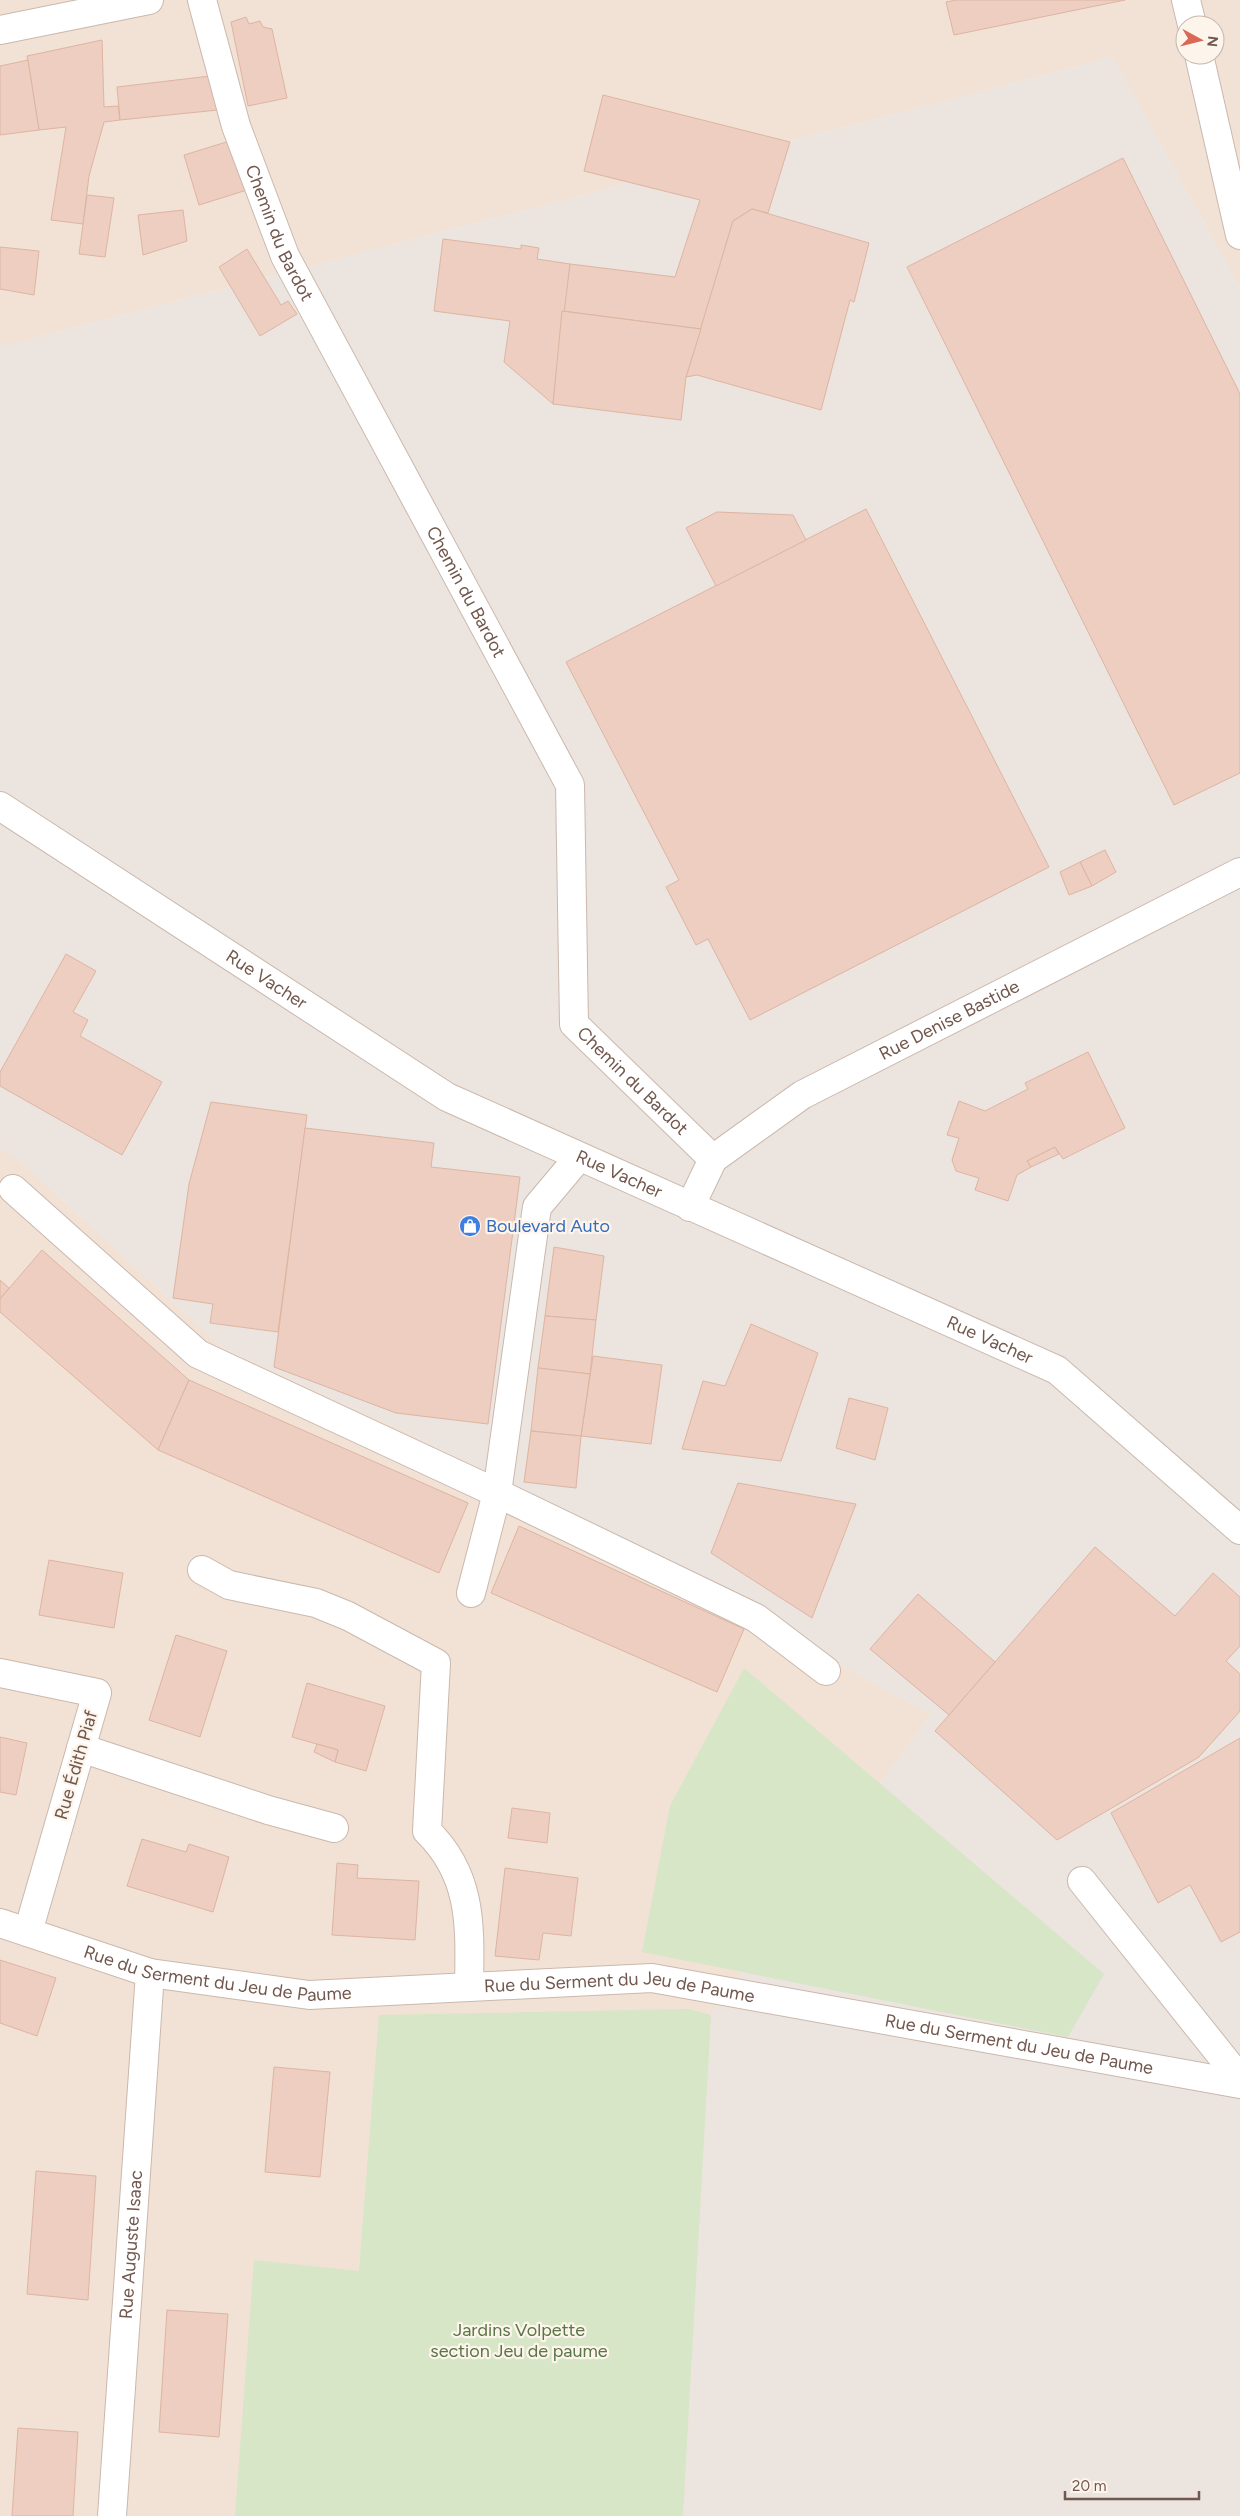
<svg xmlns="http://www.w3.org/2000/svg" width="1240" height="2516" font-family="Figtree,sans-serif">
<rect width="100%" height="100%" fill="#faf0e6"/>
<g fill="#f1e2d5" fill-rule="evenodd">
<path d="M0,0h1240v288l-127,-231 -1113,290zM1185,25h30v30h-30z"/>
<polygon points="0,1149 14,1155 223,1348 417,1437 931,1714 711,2015 683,2516 0,2516"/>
</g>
<polygon fill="#ebe4df" points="1113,57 1240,288 1240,2516 683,2516 711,2015 931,1714 417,1437 223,1348 14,1155 0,1149 0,347"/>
<g fill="#d6e6c6">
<polygon points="744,1668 1104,1974 1068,2037 642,1952 670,1806"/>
<polygon points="688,2009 711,2015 683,2516 235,2516 254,2260 359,2271 379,2015"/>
</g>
<g fill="#edcec0" stroke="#deb4a2">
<polygon points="956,0 1125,0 954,35 946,2"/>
<polygon points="246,17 249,24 260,21 263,27 272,29 287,98 248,106 231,22"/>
<polygon points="102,40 104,107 118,106 120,120 104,122 89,176 83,224 51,220 66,127 39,130 27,56"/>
<polygon points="28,60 39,130 0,135 0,66"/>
<polygon points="210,76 218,110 120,120 117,87"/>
<polygon points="603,95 790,142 768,213 752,209 733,221 701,329 562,311 570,264 675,277 700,200 584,171"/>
<polygon points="233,140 247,190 199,205 184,155"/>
<polygon points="1123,158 1240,394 1240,773 1174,805 907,267"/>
<polygon points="87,195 114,198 105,257 79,254"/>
<polygon points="752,209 869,243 854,302 850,300 821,410 697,375 686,377 733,221"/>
<polygon points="183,210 187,241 143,255 138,215"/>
<polygon points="443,239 521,249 521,245 539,248 537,259 570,264 553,404 504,362 510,321 434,311"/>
<polygon points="0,247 39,251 34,295 0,289"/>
<polygon points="247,249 281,305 288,301 297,314 260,336 219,267"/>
<polygon points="562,311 701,329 686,377 681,420 553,404"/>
<polygon points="866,509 1049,867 750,1020 708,939 696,945 666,887 679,880 566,662"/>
<polygon points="717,512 793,515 806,540 716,586 686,528"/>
<polygon points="1105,850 1116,872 1092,886 1080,862"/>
<polygon points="1080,862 1092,886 1069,895 1060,872"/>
<polygon points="66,954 96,971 73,1012 88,1020 80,1036 162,1082 122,1155 0,1086 0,1072"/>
<polygon points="1088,1052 1125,1128 1063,1159 1055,1147 1027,1161 1031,1167 1017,1175 1008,1201 975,1190 979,1178 956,1171 952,1160 959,1138 947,1135 959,1101 985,1111 1028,1089 1025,1083"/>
<polygon points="211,1102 307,1115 278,1332 210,1323 213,1304 173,1298 189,1184"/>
<polygon points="305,1128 434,1143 431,1167 520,1177 488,1424 396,1413 274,1367"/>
<polygon points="1055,1147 1059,1154 1031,1167 1027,1161"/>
<polygon points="554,1247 604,1256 596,1320 545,1316"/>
<polygon points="42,1250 189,1380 158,1450 0,1312 0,1299"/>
<polygon points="0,1280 9,1288 0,1299"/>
<polygon points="545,1316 596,1320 590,1374 538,1368"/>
<polygon points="751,1324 818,1353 781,1461 682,1449 703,1381 725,1386"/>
<polygon points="593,1356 662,1365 651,1444 581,1436"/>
<polygon points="538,1368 590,1374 581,1436 531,1431"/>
<polygon points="189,1380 468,1503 439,1573 158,1450"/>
<polygon points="849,1398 888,1408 875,1460 836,1448"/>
<polygon points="531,1431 581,1436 576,1488 524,1482"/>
<polygon points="738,1483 856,1504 812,1618 711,1553"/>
<polygon points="519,1526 744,1629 717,1692 491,1593"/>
<polygon points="1095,1547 1175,1616 1213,1573 1240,1597 1240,1646 1226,1661 1240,1674 1240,1711 1199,1757 1057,1840 935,1731"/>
<polygon points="49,1560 123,1573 114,1628 39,1615"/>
<polygon points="918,1594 995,1662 949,1715 870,1649"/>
<polygon points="176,1635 227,1651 200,1737 149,1720"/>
<polygon points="307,1683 385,1706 366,1771 335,1762 338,1750 292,1737"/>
<polygon points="0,1737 27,1743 16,1795 0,1792"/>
<polygon points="1240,1738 1240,1932 1221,1942 1190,1885 1158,1903 1111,1813"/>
<polygon points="317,1744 338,1750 335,1762 314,1752"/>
<polygon points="512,1808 550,1813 547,1843 508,1838"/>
<polygon points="142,1839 186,1852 189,1844 229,1857 213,1912 127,1886"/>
<polygon points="337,1863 358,1865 357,1878 419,1881 415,1940 332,1935"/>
<polygon points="505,1868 578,1878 571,1936 543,1933 539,1960 495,1956"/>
<polygon points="0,1960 56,1978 37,2036 0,2023"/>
<polygon points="274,2067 330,2072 320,2177 265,2172"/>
<polygon points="36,2171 96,2176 88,2300 27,2294"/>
<polygon points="167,2310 228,2314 219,2437 159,2432"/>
<polygon points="18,2428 78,2432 73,2516 12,2516"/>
</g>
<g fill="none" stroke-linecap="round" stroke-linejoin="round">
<g stroke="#cbb8ad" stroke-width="30">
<g id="minor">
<path id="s1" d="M202,0l34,126 49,130 285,529 4,239 139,135"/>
<polyline points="1186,0 1192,25"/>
<polyline points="0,30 149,0"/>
<polyline points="1199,55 1240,235"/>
<path id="s2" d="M0,806l447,291 610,273 183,160"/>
<polyline points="13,1189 198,1354 497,1493 756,1618 826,1671"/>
<path id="s3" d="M690,1207l23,-48 89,-64 438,-223"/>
<path d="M202,1570l27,15 87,18 32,13 88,47 -9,168c46,45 43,96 42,156"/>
<polyline points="471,1593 497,1493 537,1207 579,1157"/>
<polyline points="0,1673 97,1693 28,1932"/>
<polyline points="81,1748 268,1810 334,1828"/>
<polyline points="1082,1881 1240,2079"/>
<path id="s4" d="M0,1923l150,50 159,22 343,-17 588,106"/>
<path id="s5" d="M112,2516l38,-543"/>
</g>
</g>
<use href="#minor" stroke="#fff" stroke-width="28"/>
</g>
<defs>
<g id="shop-disc" transform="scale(1.125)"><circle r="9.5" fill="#3f7fe0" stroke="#fdf5ec"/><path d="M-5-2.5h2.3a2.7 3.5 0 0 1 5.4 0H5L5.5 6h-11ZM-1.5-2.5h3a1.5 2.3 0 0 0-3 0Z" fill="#fff"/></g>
</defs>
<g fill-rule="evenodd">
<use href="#shop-disc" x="470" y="1226"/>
</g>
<g text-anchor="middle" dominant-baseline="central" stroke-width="4.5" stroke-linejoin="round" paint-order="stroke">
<g font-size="18" fill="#71574d" stroke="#fdf5ec">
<text stroke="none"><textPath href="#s1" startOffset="246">Chemin du Bardot</textPath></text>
<text stroke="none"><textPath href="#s1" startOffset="651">Chemin du Bardot</textPath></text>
<text stroke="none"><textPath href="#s2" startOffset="318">Rue Vacher</textPath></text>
<text stroke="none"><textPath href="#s3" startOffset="328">Rue Denise Bastide</textPath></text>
<text stroke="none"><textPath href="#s1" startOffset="1191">Chemin du Bardot</textPath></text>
<text stroke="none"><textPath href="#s2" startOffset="722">Rue Vacher</textPath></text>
<text stroke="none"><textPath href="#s2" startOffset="1128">Rue Vacher</textPath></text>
<text transform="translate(76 1765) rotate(-74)">Rue Édith Piaf</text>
<text stroke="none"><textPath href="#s4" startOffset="225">Rue du Serment du Jeu de Paume</textPath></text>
<text stroke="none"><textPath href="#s4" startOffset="630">Rue du Serment du Jeu de Paume</textPath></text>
<text stroke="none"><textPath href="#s4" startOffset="1035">Rue du Serment du Jeu de Paume</textPath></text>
<text stroke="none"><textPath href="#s5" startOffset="272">Rue Auguste Isaac</textPath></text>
</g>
<g font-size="18" fill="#366cbe" stroke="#fdf5ec" text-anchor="start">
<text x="486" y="1226">Boulevard Auto</text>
</g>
<g font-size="18" fill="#587646" stroke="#fdf5ec">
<text x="519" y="2330">Jardins Volpette<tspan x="519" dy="21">section Jeu de paume</tspan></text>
</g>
</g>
<g transform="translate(1200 40) rotate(97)"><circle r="24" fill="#fdf5ec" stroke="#c5b6ac"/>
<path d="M0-4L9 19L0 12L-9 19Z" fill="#d96856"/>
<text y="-8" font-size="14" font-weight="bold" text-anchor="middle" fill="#71574d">N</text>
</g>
<path d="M1065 2491v8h134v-8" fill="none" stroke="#71574d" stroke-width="2.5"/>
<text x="1072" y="2491" font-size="15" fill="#71574d" stroke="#fdf5ec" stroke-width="4" paint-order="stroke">20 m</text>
</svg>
